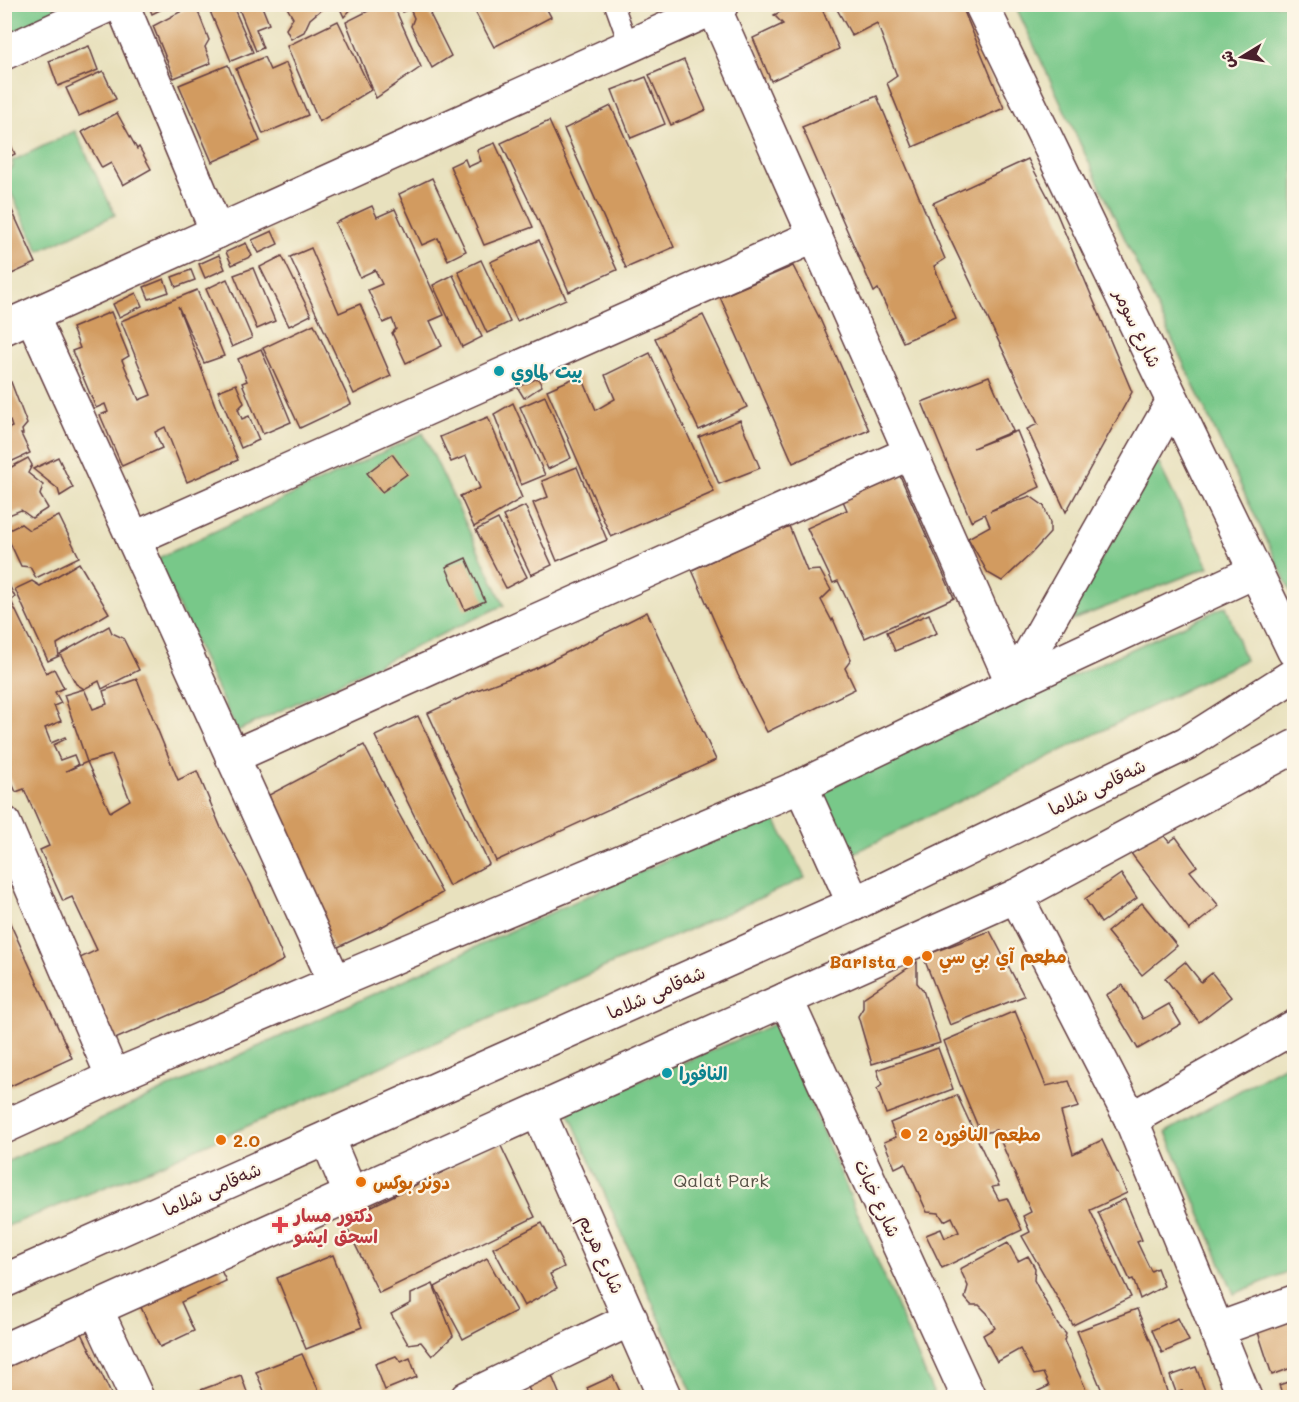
<svg xmlns="http://www.w3.org/2000/svg" width="1299" height="1402" font-family="Mali,'Playpen Sans Arabic',sans-serif">
<rect width="100%" height="100%" fill="#fcf5e5"/>
<filter id="ink" filterUnits="userSpaceOnUse"><feTurbulence type="fractalNoise" baseFrequency=".0167" numOctaves="2"/><feDisplacementMap in="SourceGraphic" scale="12" xChannelSelector="R" yChannelSelector="G"/><feConvolveMatrix kernelMatrix="1 2 1 2 8 2 1 2 1" color-interpolation-filters="sRGB"/></filter>
<filter id="wash" filterUnits="userSpaceOnUse"><feTurbulence type="fractalNoise" baseFrequency=".008" numOctaves="4" result="noise"/><feDisplacementMap in="SourceGraphic" scale="24" xChannelSelector="R" yChannelSelector="G"/><feGaussianBlur stdDeviation="1.35" result="paint"/><feColorMatrix in="noise" values="0 0 0 0 0 0 0 0 0 0 0 0 0 0 0 0 0 1.4 0 .05"/><feComposite in="paint" operator="in"/></filter>
<g filter="url(#wash)">
<rect width="100%" height="100%" fill="#e8e1be"/>
<g fill="#78c889" stroke="#61745a" stroke-width="1.5">
<polygon points="5,5 74,5 5,37"/>
<polygon points="1015,5 1294,5 1294,599"/>
<polygon points="75,131 115,215 39,251 5,180 5,172 13,167 12,161"/>
<polygon points="423,433 504,605 237,731 156,559"/>
<polygon points="1157,460 1209,567 1065,623"/>
<polygon points="1226,606 1245,660 842,859 815,794"/>
<polygon points="771,812 805,878 153,1168 5,1227 4,1163"/>
<polygon points="777,1023 935,1397 694,1397 568,1111"/>
<polygon points="1294,1060 1294,1269 1234,1294 1166,1132"/>
</g>
<g id="blocks">
<g fill="#d29b61">
<polygon points="148,4 172,4 152,14"/>
<polygon points="195,4 209,40 205,47 211,63 174,78 153,26"/>
<polygon points="207,4 232,4 253,52 231,61"/>
<polygon points="237,4 261,4 269,24 256,29 263,48 256,51"/>
<polygon points="285,4 328,4 310,19 304,32 291,39 286,29 293,18"/>
<polygon points="338,4 356,4 344,17"/>
<polygon points="382,4 393,4 421,67 376,98 346,22"/>
<polygon points="400,4 442,4 430,14 451,56 432,68 411,26 414,18 410,9 402,12"/>
<polygon points="471,4 544,4 551,17 494,47"/>
<polygon points="797,4 820,4 839,49 771,81 753,38 783,24 774,15"/>
<polygon points="834,4 961,4 1004,108 913,147 887,83 897,76 877,23 852,36"/>
<polygon points="338,21 371,90 319,122 287,46"/>
<polygon points="89,46 98,70 58,86 49,61"/>
<polygon points="264,57 270,70 286,63 308,115 263,134 236,69"/>
<polygon points="684,60 706,110 671,125 649,75"/>
<polygon points="228,65 260,141 212,162 179,85"/>
<polygon points="103,71 116,99 79,116 66,88"/>
<polygon points="646,77 665,124 631,138 612,90"/>
<polygon points="877,96 945,259 934,266 956,319 903,342 878,289 874,292 802,127"/>
<polygon points="611,106 674,247 626,268 564,129"/>
<polygon points="117,113 137,149 139,147 151,169 123,185 111,163 102,168 82,132"/>
<polygon points="549,121 617,270 569,292 541,226 501,143"/>
<polygon points="5,132 15,154 5,159"/>
<polygon points="495,143 533,227 484,245 450,166 465,159 468,167 481,161 477,150"/>
<polygon points="1028,159 1057,214 1132,392 1066,512 1027,429 1038,424 933,203"/>
<polygon points="432,178 466,251 448,260 438,238 422,245 399,194"/>
<polygon points="5,195 36,263 5,277"/>
<polygon points="372,206 377,217 395,209 444,315 430,321 442,346 406,363 392,333 396,329 392,319 383,323 368,290 382,284 375,270 360,277 335,223"/>
<polygon points="272,231 278,244 259,253 252,240"/>
<polygon points="539,240 566,299 517,321 490,262"/>
<polygon points="246,243 252,256 232,265 226,252"/>
<polygon points="311,248 339,313 360,304 391,376 354,394 290,257"/>
<polygon points="219,255 225,269 205,278 199,264"/>
<polygon points="282,256 311,315 289,326 260,267"/>
<polygon points="481,260 510,322 487,333 458,271"/>
<polygon points="793,266 820,319 869,430 793,463 720,297"/>
<polygon points="253,268 275,321 257,329 234,275"/>
<polygon points="191,270 195,280 176,287 172,277"/>
<polygon points="453,275 482,337 462,347 433,285"/>
<polygon points="164,279 169,292 149,299 144,287"/>
<polygon points="227,279 252,338 232,347 206,289"/>
<polygon points="197,290 224,356 204,363 178,306 216,408 238,460 187,482 165,427 155,432 162,448 122,466 100,415 108,412 105,404 96,408 72,351 80,348 72,328 111,312 129,356 122,360 139,400 151,395 121,321"/>
<polygon points="136,293 142,306 119,317 113,304"/>
<polygon points="703,315 747,407 699,430 655,338"/>
<polygon points="314,324 351,404 300,428 263,348"/>
<polygon points="261,349 291,422 263,434 242,383 247,381 238,359"/>
<polygon points="650,353 714,492 611,537 547,390 581,375 596,410 615,399 605,375"/>
<polygon points="535,373 542,386 524,398 516,385"/>
<polygon points="989,376 1013,431 973,448 1017,431 1040,487 990,511 1030,496 1044,506 1050,523 1050,533 1030,555 1002,581 988,573 968,538 990,526 985,514 971,521 922,402"/>
<polygon points="11,382 27,424 22,430 23,434 21,434 30,453 4,465 4,430 12,427 10,421 4,423 4,385"/>
<polygon points="236,384 244,403 238,409 242,419 249,416 259,440 241,448 218,391"/>
<polygon points="545,396 571,458 548,469 520,407"/>
<polygon points="513,403 545,475 521,485 494,414"/>
<polygon points="488,417 522,498 474,527 460,496 480,488 466,456 451,462 440,437"/>
<polygon points="740,420 760,468 719,484 699,437"/>
<polygon points="392,454 407,474 382,492 367,473"/>
<polygon points="58,457 73,488 60,496 58,489 33,469"/>
<polygon points="28,458 32,465 28,473 43,485 40,495 48,508 32,518 21,510 4,517 4,471"/>
<polygon points="577,467 607,540 557,561 533,503 548,497 542,481"/>
<polygon points="897,469 954,598 865,638 838,581 833,583 807,528 847,510 840,494"/>
<polygon points="525,506 552,565 531,575 503,516"/>
<polygon points="59,516 79,557 36,578 30,567 21,566 5,532 21,524 29,530"/>
<polygon points="498,519 527,577 506,588 476,530"/>
<polygon points="789,526 807,571 820,570 831,590 821,600 832,621 833,619 851,660 845,668 855,689 767,732 738,675 692,570"/>
<polygon points="466,558 485,601 465,610 446,567"/>
<polygon points="79,563 109,613 57,644 59,656 48,661 15,589 32,581 40,586"/>
<polygon points="4,575 15,597 11,601 46,673 54,669 64,688 55,692 61,703 54,706 61,721 45,728 51,743 65,737 66,739 53,745 60,760 74,755 78,765 66,771 87,762 110,812 130,800 112,755 87,762 64,695 84,689 93,709 107,704 103,691 137,679 178,780 197,771 221,828 251,884 284,960 225,991 113,1040 78,959 97,950 72,897 63,901 40,850 49,846 24,789 16,792 4,766"/>
<polygon points="647,612 716,760 496,861 428,713 477,690 534,669"/>
<polygon points="929,614 937,633 895,651 887,632"/>
<polygon points="109,626 112,633 123,638 139,670 102,689 99,681 84,689 76,684 60,654"/>
<polygon points="418,716 489,864 449,886 375,736"/>
<polygon points="364,745 399,814 442,893 383,926 334,949 296,864 269,795"/>
<polygon points="1159,829 1169,842 1176,837 1197,866 1190,871 1219,906 1189,930 1130,852"/>
<polygon points="1121,874 1137,898 1101,923 1085,899"/>
<polygon points="1142,903 1177,946 1142,975 1107,932"/>
<polygon points="4,910 72,1058 4,1089"/>
<polygon points="990,931 1024,996 950,1025 923,956"/>
<polygon points="917,962 917,983 923,990 940,1043 872,1064 858,1016 863,1008 863,998"/>
<polygon points="1185,962 1201,982 1212,973 1231,997 1199,1022 1165,978"/>
<polygon points="1123,985 1143,1019 1169,1004 1181,1024 1138,1049 1106,995"/>
<polygon points="1015,1011 1046,1086 1069,1081 1079,1107 1061,1112 1073,1154 1102,1140 1127,1193 1090,1210 1131,1297 1073,1325 1022,1236 1030,1232 1023,1216 1031,1212 996,1130 981,1134 960,1084 944,1041"/>
<polygon points="938,1048 953,1089 886,1114 877,1089 882,1085 877,1070"/>
<polygon points="957,1095 999,1186 992,1187 999,1200 1007,1198 1022,1230 942,1268 926,1235 941,1229 945,1238 959,1232 952,1217 944,1221 939,1213 927,1212 905,1163 895,1168 884,1142 896,1137 890,1123"/>
<polygon points="500,1144 535,1217 379,1293 343,1220"/>
<polygon points="1125,1199 1142,1240 1137,1242 1151,1271 1157,1268 1164,1286 1140,1299 1133,1279 1130,1280 1098,1212"/>
<polygon points="542,1223 564,1267 550,1274 557,1288 524,1306 493,1248"/>
<polygon points="1008,1243 1018,1261 1028,1256 1035,1268 1034,1280 1058,1325 1066,1334 1064,1341 1089,1396 1085,1398 1036,1398 1034,1393 1049,1386 1043,1373 1034,1375 1020,1349 997,1362 983,1335 995,1328 987,1313 979,1305 971,1305 965,1298 968,1286 960,1269"/>
<polygon points="333,1255 362,1327 306,1349 277,1278"/>
<polygon points="487,1258 516,1311 463,1339 435,1287"/>
<polygon points="217,1262 226,1281 181,1302 194,1331 160,1347 137,1299"/>
<polygon points="433,1284 453,1336 432,1356 421,1342 408,1344 391,1314 411,1303 411,1294"/>
<polygon points="1137,1309 1153,1347 1169,1398 1105,1398 1077,1331"/>
<polygon points="1294,1313 1294,1367 1272,1375 1256,1326"/>
<polygon points="1178,1318 1189,1341 1162,1353 1152,1330"/>
<polygon points="80,1329 113,1398 4,1398 4,1363"/>
<polygon points="302,1354 322,1398 267,1398 256,1372"/>
<polygon points="396,1356 401,1362 410,1358 417,1377 385,1390 375,1364"/>
<polygon points="1196,1367 1202,1383 1208,1398 1186,1398 1182,1390 1176,1392 1170,1376"/>
<polygon points="241,1375 249,1398 192,1398 190,1394"/>
<polygon points="552,1376 561,1398 533,1398 528,1387"/>
<polygon points="613,1376 623,1398 591,1398 587,1388"/>
<polygon points="1294,1380 1294,1398 1284,1398 1279,1385"/>
</g>
</g>
</g>
<g filter="url(#ink)">
<use href="#blocks" fill-opacity="0" stroke="#623c41" stroke-width="1.5"/>
<g fill="none" stroke-linecap="round" stroke-linejoin="round">
<g stroke="#623c41" stroke-width="21">
<polyline id="service" points="614,4 629,46"/>
</g>
<g stroke="#623c41" stroke-width="36">
<g id="minor">
<polyline points="122,4 217,232"/>
<polyline points="981,4 1294,651"/>
<polyline points="714,8 1013,684 1173,401"/>
<polyline points="4,53 111,4"/>
<polyline points="32,316 335,982"/>
<polyline points="4,328 722,4"/>
<polyline points="133,539 815,236"/>
<polyline points="232,757 910,453"/>
<polyline points="801,786 854,904"/>
<polyline points="4,823 113,1077"/>
<polyline points="1016,896 1131,1119 1245,1398"/>
<polyline points="538,1111 665,1398"/>
<polyline points="1131,1119 1294,1027"/>
<polyline points="4,1127 113,1077 335,982 801,786 1013,684 1256,571"/>
<polyline points="96,1309 137,1398"/>
<polyline points="1216,1330 1294,1302"/>
<polyline points="467,1398 631,1319"/>
</g>
</g>
<g stroke="#623c41" stroke-width="36">
<polyline id="tertiary" points="786,999 969,1398"/>
</g>
<g stroke="#623c41" stroke-width="36">
<g id="secondary">
<polyline points="327,1138 351,1195"/>
<polyline points="4,1281 854,904 1187,743 1294,675"/>
<polyline points="4,1350 1016,896 1294,747"/>
</g>
</g>
<use href="#service" stroke="#fff" stroke-width="18"/>
<use href="#minor" stroke="#fff" stroke-width="33"/>
<use href="#tertiary" stroke="#fff" stroke-width="33"/>
<use href="#secondary" stroke="#fff" stroke-width="33"/>
</g>
</g>
<g fill="#0f9aa8" stroke="#fcf5e5" stroke-width="2">
<circle cx="499" cy="371" r="6"/>
<circle cx="667" cy="1073" r="6"/>
</g>
<g fill="#e8710a" stroke="#fcf5e5" stroke-width="2">
<circle cx="927" cy="956" r="6"/>
<circle cx="908" cy="961" r="6"/>
<circle cx="906" cy="1134" r="6"/>
<circle cx="221" cy="1140" r="6"/>
<circle cx="361" cy="1182" r="6"/>
</g>
<path fill="#e0444e" stroke="#fcf5e5" stroke-width="2" d="M277 1216h6v6h6v6h-6v6h-6v-6h-6v-6h6z"/>
<g text-anchor="middle" dominant-baseline="central" stroke-width="4.5" stroke-linejoin="round" paint-order="stroke">
<g font-size="18" fill="#4a1f2b" stroke="#fcf5e5">
<text transform="translate(1138 328) rotate(64)">شارع سومر</text>
<text transform="translate(1097 787) rotate(-26)">شەقامی شلاما</text>
<text transform="translate(656 992) rotate(-24)">شەقامی شلاما</text>
<text transform="translate(212 1189) rotate(-24)">شەقامی شلاما</text>
<text transform="translate(878 1198) rotate(65)">شارع خبات</text>
<text transform="translate(602 1254) rotate(66)">شارع هريم</text>
</g>
<g font-size="18" font-weight="bold" fill="#0d838f" stroke="#fcf5e5" text-anchor="start">
<text x="511" y="371">بيت لماوي</text>
<text x="679" y="1073">النافورا</text>
</g>
<g font-size="18" font-weight="bold" fill="#c56008" stroke="#fcf5e5" text-anchor="start">
<text x="939" y="956">مطعم آي بي سي</text>
<text x="896" y="961" text-anchor="end">Barista</text>
<text x="918" y="1134">مطعم النافوره 2</text>
<text x="233" y="1140">2.0</text>
<text x="373" y="1182">دونر بوكس</text>
</g>
<g font-size="18" fill="#585247" stroke="#fcf5e5">
<text x="721" y="1180">Qalat Park</text>
</g>
<g font-size="18" font-weight="bold" fill="#be3a42" stroke="#fcf5e5" text-anchor="start">
<text x="294" y="1215">دكتور مسار<tspan x="294" dy="21">اسحق ايشو</tspan></text>
</g>
</g>
<rect width="1299" height="1402" fill="none" stroke="#fcf5e5" stroke-width="24"/>
<g transform="translate(1242 57) rotate(259)" stroke="#fcf5e5" stroke-width="4.5" paint-order="stroke">
<path d="M0-4.5L10 22L0 15L-10 22Z" fill="#4a1f2b"/>
<text y="-9" font-size="16" font-weight="bold" text-anchor="middle" fill="#4a1f2b">ش</text>
</g>
</svg>
